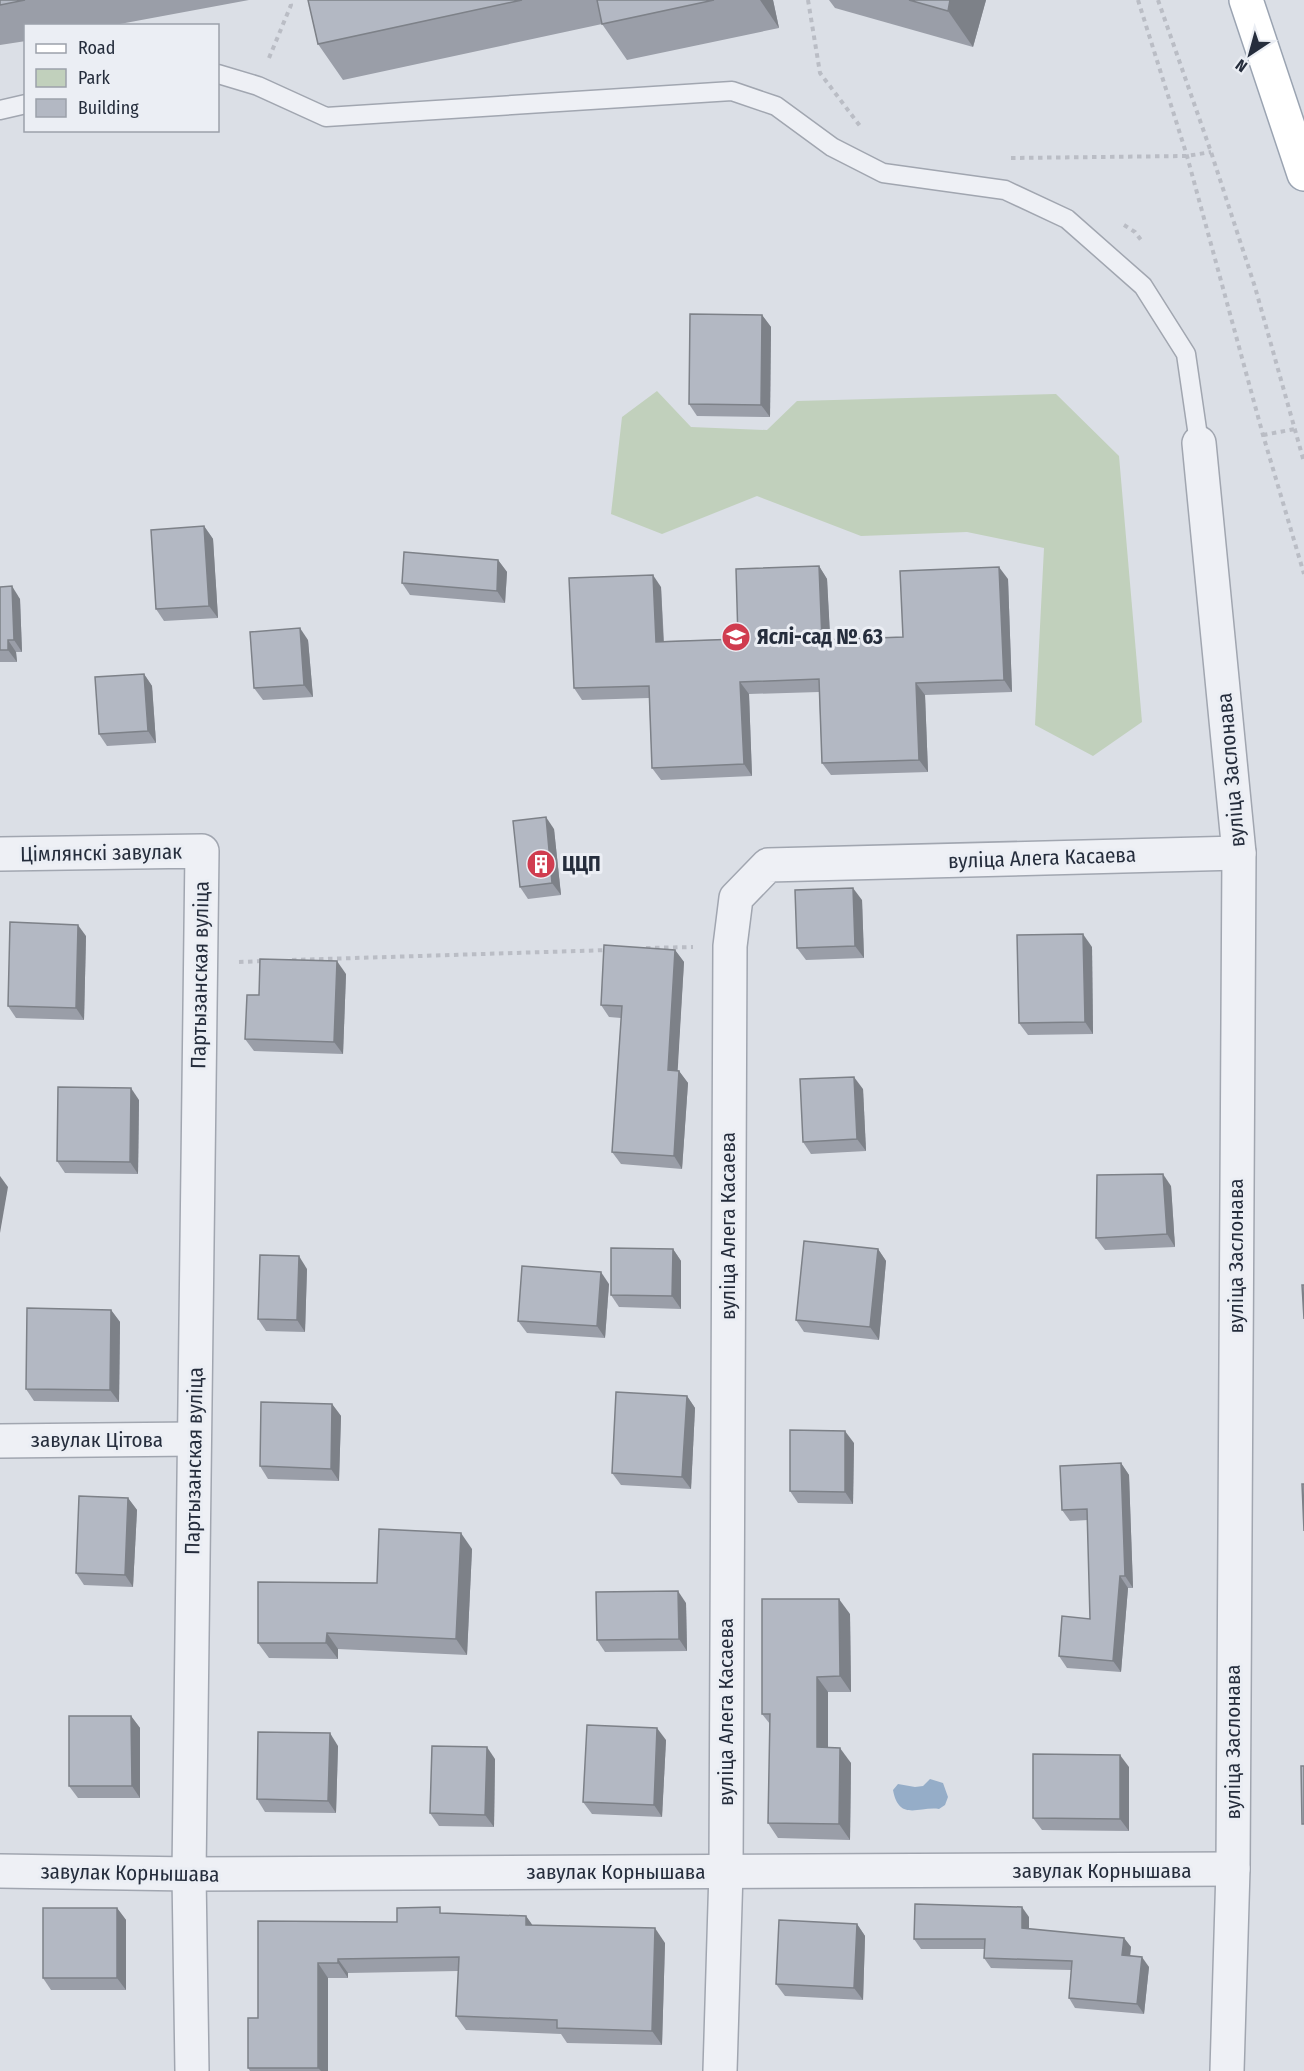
<svg xmlns="http://www.w3.org/2000/svg" width="1304" height="2071" font-family="'Fira Sans Condensed',sans-serif">
<rect width="100%" height="100%" fill="#dbdfe6"/>
<polygon fill="#c1d0bc" points="657,391 691,427 767,430 797,401 1056,394 1119,456 1142,722 1093,756 1035,725 1044,548 967,532 861,536 757,496 662,534 611,514 622,417"/>
<path fill="#95adc8" d="M930,1779l13,4 5,14 -3,8 -6,4c-20,-3 -40,13 -46,-19l5,-6 17,3 8,-1z"/>
<g fill="none" stroke-linecap="round" stroke-linejoin="round">
<g stroke="#a1a6b0" stroke-width="21">
<g id="lane">
<polyline points="218,74 258,86 326,117 732,91 776,106 832,147 883,173 1005,190 1067,219 1143,286 1186,354 1199,443"/>
<polyline points="0,110 26,104"/>
</g>
</g>
<g stroke="#a1a6b0" stroke-width="36">
<g id="street">
<polyline points="1199,443 1239,853 1233,1869 1227,2071"/>
<polyline points="0,854 202,851 189,1874 192,2071"/>
<polyline points="0,1441 194,1439"/>
<polyline points="0,1871 189,1874 1233,1869"/>
<polyline points="720,2071 726,1871 730,946 736,898 768,865 1239,853"/>
</g>
</g>
<g stroke="#9ba4b2" stroke-width="36">
<polyline id="primary" points="1246,0 1304,174"/>
</g>
<g stroke="#babdc5" stroke-width="4" stroke-dasharray="4.5 4.5" stroke-linecap="butt">
<polyline points="808,0 820,73 860,126"/>
<polyline points="1138,0 1187,156 1263,435 1304,574"/>
<polyline points="1158,0 1211,152 1255,287 1304,462"/>
<polyline points="269,58 291,5 290,0"/>
<polyline points="1011,158 1187,156 1211,152"/>
<polyline points="1124,225 1135,232 1141,240"/>
<polyline points="1263,435 1295,429"/>
<polyline points="646,948 693,947"/>
<polyline points="292,960 609,950"/>
<polyline points="239,962 264,961"/>
</g>
<use href="#lane" stroke="#eef0f5" stroke-width="18"/>
<use href="#street" stroke="#eef0f5" stroke-width="33"/>
<use href="#primary" stroke="#fff" stroke-width="33"/>
</g>
<g fill="#9a9ea8">
<polygon points="0,0 249,0 109,26 26,26 26,41 0,45"/>
<polygon points="308,0 773,0 779,28 627,60 602,24 343,80 318,44"/>
<polygon points="829,0 986,0 973,47 835,8"/>
<polygon points="762,315 771,327 770,417 697,416 689,404"/>
<polygon points="204,526 213,539 218,618 164,621 156,609"/>
<polygon points="498,560 507,572 505,603 410,595 402,583"/>
<polygon points="819,566 827,579 830,639 903,637 1008,579 1012,692 925,695 928,772 831,775 822,763 819,692 749,694 752,776 661,780 652,768 649,698 582,700 574,688 661,587 664,641 738,639"/>
<polygon points="0,587 20,599 22,652 16,652 17,662 0,662"/>
<polygon points="308,640 313,697 263,700 254,688"/>
<polygon points="144,674 152,686 156,743 107,746 99,734"/>
<polygon points="554,829 561,895 528,899 520,887"/>
<polygon points="862,900 864,958 806,960 797,948"/>
<polygon points="86,936 84,1020 16,1018 8,1006"/>
<polygon points="1092,947 1093,1034 1028,1035 1019,1023"/>
<polygon points="675,950 684,962 677,1071 679,1071 688,1083 682,1169 621,1164 612,1152 621,1018 609,1017 601,1005"/>
<polygon points="346,974 343,1054 254,1051 245,1039 259,995"/>
<polygon points="863,1089 866,1151 811,1154 803,1142"/>
<polygon points="139,1100 138,1174 65,1173 57,1161"/>
<polygon points="1171,1186 1175,1247 1105,1250 1096,1238"/>
<polygon points="673,1249 681,1261 681,1309 619,1307 611,1295"/>
<polygon points="878,1249 886,1261 879,1340 804,1332 796,1320"/>
<polygon points="307,1269 305,1332 266,1331 258,1319"/>
<polygon points="609,1284 605,1338 527,1333 518,1321"/>
<polygon points="111,1310 120,1322 119,1402 34,1401 26,1389"/>
<polygon points="687,1396 695,1408 691,1489 621,1485 612,1473"/>
<polygon points="332,1404 341,1416 339,1481 268,1479 260,1466"/>
<polygon points="854,1443 853,1504 798,1503 790,1491"/>
<polygon points="1121,1463 1129,1475 1133,1588 1128,1588 1121,1672 1067,1668 1059,1656 1090,1619 1088,1520 1070,1521 1062,1510"/>
<polygon points="128,1498 137,1510 133,1587 84,1585 76,1573"/>
<polygon points="472,1549 467,1655 338,1649 338,1659 269,1658 258,1643 377,1583"/>
<polygon points="686,1603 687,1651 605,1652 597,1640"/>
<polygon points="850,1614 851,1692 828,1692 828,1747 851,1763 850,1840 778,1838 768,1823 770,1724 762,1714"/>
<polygon points="131,1716 140,1728 140,1798 78,1798 69,1786"/>
<polygon points="666,1740 662,1817 592,1814 583,1802"/>
<polygon points="338,1746 336,1813 265,1812 257,1799"/>
<polygon points="495,1759 494,1827 439,1826 430,1813"/>
<polygon points="1129,1767 1129,1831 1042,1830 1033,1818"/>
<polygon points="117,1908 126,1920 126,1990 51,1990 43,1978"/>
<polygon points="444,1913 526,1916 532,1925 665,1943 662,2045 567,2043 561,2034 466,2030 456,2016 458,1971 348,1973 348,1978 328,1978 328,2071 250,2071 248,2068 258,2018 258,1921 397,1922"/>
<polygon points="1029,1917 1029,1929 1124,1938 1131,1947 1130,1956 1149,1967 1144,2014 1075,2008 1069,1998 1071,1970 991,1968 984,1958 984,1949 921,1949 914,1939"/>
<polygon points="857,1924 865,1936 863,2000 785,1996 776,1984"/>
</g>
<g fill="#7d8188">
<polygon points="760,0 773,0 779,28"/>
<polygon points="950,0 986,0 973,47 948,11"/>
<polygon points="762,315 771,327 770,417 761,405"/>
<polygon points="204,526 213,539 218,618 209,606"/>
<polygon points="498,560 507,572 505,603 497,591"/>
<polygon points="819,566 827,579 831,652 822,640"/>
<polygon points="999,567 1008,579 1012,692 1004,680"/>
<polygon points="653,575 661,587 664,654 656,642"/>
<polygon points="12,586 20,599 22,652 14,640"/>
<polygon points="300,628 308,640 313,697 304,685"/>
<polygon points="8,640 16,652 17,662 8,650"/>
<polygon points="144,674 152,686 156,743 148,731"/>
<polygon points="740,682 749,694 752,776 744,764"/>
<polygon points="916,683 925,695 928,772 919,760"/>
<polygon points="546,817 554,829 561,895 552,883"/>
<polygon points="853,888 862,900 864,958 855,946"/>
<polygon points="78,925 86,936 84,1020 76,1008"/>
<polygon points="1083,934 1092,947 1093,1034 1085,1022"/>
<polygon points="675,950 684,962 677,1082 668,1070"/>
<polygon points="337,961 346,974 343,1054 334,1042"/>
<polygon points="679,1071 688,1083 682,1169 674,1156"/>
<polygon points="854,1077 863,1089 866,1151 857,1139"/>
<polygon points="131,1088 139,1100 138,1174 130,1162"/>
<polygon points="1163,1174 1171,1186 1175,1247 1167,1234"/>
<polygon points="0,1176 8,1187 0,1233"/>
<polygon points="673,1249 681,1261 681,1309 672,1296"/>
<polygon points="878,1249 886,1261 879,1340 870,1327"/>
<polygon points="299,1256 307,1269 305,1332 297,1320"/>
<polygon points="601,1272 609,1284 605,1338 597,1326"/>
<polygon points="111,1310 120,1322 119,1402 110,1390"/>
<polygon points="687,1396 695,1408 691,1489 682,1477"/>
<polygon points="332,1404 341,1416 339,1481 331,1469"/>
<polygon points="845,1431 854,1443 853,1504 845,1492"/>
<polygon points="1121,1463 1129,1475 1133,1588 1125,1576"/>
<polygon points="128,1498 137,1510 133,1587 125,1575"/>
<polygon points="461,1533 472,1549 467,1655 456,1639"/>
<polygon points="1120,1576 1128,1588 1121,1672 1113,1661"/>
<polygon points="678,1591 686,1603 687,1651 679,1639"/>
<polygon points="839,1599 850,1614 851,1692 840,1676"/>
<polygon points="327,1633 338,1649 338,1659 326,1643"/>
<polygon points="817,1677 828,1692 828,1763 817,1747"/>
<polygon points="131,1716 140,1728 140,1798 132,1786"/>
<polygon points="657,1728 666,1740 662,1817 654,1805"/>
<polygon points="330,1733 338,1746 336,1813 328,1801"/>
<polygon points="487,1747 495,1759 494,1827 485,1815"/>
<polygon points="840,1748 851,1763 850,1840 839,1824"/>
<polygon points="1120,1755 1129,1767 1129,1831 1120,1819"/>
<polygon points="1022,1907 1029,1917 1029,1938 1022,1928"/>
<polygon points="117,1908 126,1920 126,1990 117,1978"/>
<polygon points="526,1916 536,1930 526,1925"/>
<polygon points="857,1924 865,1936 863,2000 854,1988"/>
<polygon points="655,1928 665,1943 662,2045 652,2031"/>
<polygon points="1124,1938 1131,1947 1129,1965 1122,1955"/>
<polygon points="1142,1957 1149,1967 1144,2014 1137,2004"/>
<polygon points="338,1959 348,1973 348,1978 338,1963"/>
<polygon points="318,1963 328,1978 328,2071 321,2071 318,2068"/>
</g>
<g fill="#b3b8c3" stroke="#7d8188" stroke-width="1.5">
<polygon points="0,0 25,0 0,5"/>
<polygon points="308,0 522,0 318,44"/>
<polygon points="597,0 714,0 602,24"/>
<polygon points="909,0 950,0 948,11"/>
<polygon points="690,314 762,315 761,405 689,404"/>
<polygon points="204,526 209,606 156,609 151,530"/>
<polygon points="404,552 498,560 497,591 402,583"/>
<polygon points="819,566 822,640 903,637 900,571 999,567 1004,680 916,683 919,760 822,763 819,679 740,682 744,764 652,768 649,686 574,688 569,578 653,575 656,642 738,639 736,569"/>
<polygon points="12,586 14,640 8,640 8,650 0,650 0,587"/>
<polygon points="300,628 304,685 254,688 250,632"/>
<polygon points="144,674 148,731 99,734 95,677"/>
<polygon points="546,817 552,883 520,887 513,821"/>
<polygon points="853,888 855,946 797,948 795,890"/>
<polygon points="10,922 78,925 76,1008 8,1006"/>
<polygon points="1083,934 1085,1022 1019,1023 1017,935"/>
<polygon points="604,945 675,950 668,1070 679,1071 674,1156 612,1152 622,1006 601,1005"/>
<polygon points="260,959 337,961 334,1042 245,1039 247,995 259,995"/>
<polygon points="854,1077 857,1139 803,1142 800,1079"/>
<polygon points="58,1087 131,1088 130,1162 57,1161"/>
<polygon points="1163,1174 1167,1234 1096,1238 1097,1175"/>
<polygon points="804,1241 878,1249 870,1327 796,1320"/>
<polygon points="611,1248 673,1249 672,1296 611,1295"/>
<polygon points="260,1255 299,1256 297,1320 258,1319"/>
<polygon points="522,1266 601,1272 597,1326 518,1321"/>
<polygon points="1302,1285 1304,1285 1304,1319"/>
<polygon points="27,1308 111,1310 110,1390 26,1389"/>
<polygon points="616,1392 687,1396 682,1477 612,1473"/>
<polygon points="261,1402 332,1404 331,1469 260,1466"/>
<polygon points="790,1430 845,1431 845,1492 790,1491"/>
<polygon points="1121,1463 1125,1576 1120,1576 1113,1661 1059,1656 1062,1616 1090,1619 1087,1509 1062,1510 1060,1466"/>
<polygon points="1302,1484 1304,1484 1304,1531"/>
<polygon points="79,1496 128,1498 125,1575 76,1573"/>
<polygon points="379,1529 461,1533 456,1639 327,1633 326,1643 258,1643 258,1582 377,1583"/>
<polygon points="678,1591 679,1639 597,1640 596,1592"/>
<polygon points="762,1599 839,1599 840,1676 817,1677 817,1747 840,1748 839,1824 768,1823 770,1714 762,1714"/>
<polygon points="69,1716 131,1716 132,1786 69,1786"/>
<polygon points="587,1725 657,1728 654,1805 583,1802"/>
<polygon points="258,1732 330,1733 328,1801 257,1799"/>
<polygon points="432,1746 487,1747 485,1815 430,1813"/>
<polygon points="1033,1754 1120,1755 1120,1819 1033,1818"/>
<polygon points="1301,1766 1304,1766 1304,1824 1302,1824"/>
<polygon points="915,1904 1022,1907 1022,1928 1124,1938 1122,1955 1142,1957 1137,2004 1069,1998 1072,1961 984,1958 985,1939 914,1939"/>
<polygon points="440,1907 440,1913 526,1916 526,1925 655,1928 652,2031 557,2028 557,2020 456,2016 459,1957 338,1959 338,1963 318,1963 318,2068 248,2068 248,2018 258,2018 258,1921 397,1922 397,1908"/>
<rect x="43" y="1908" width="74" height="70"/>
<polygon points="779,1920 857,1924 854,1988 776,1984"/>
</g>
<defs>
<g id="school-disc" transform="scale(1.5)"><circle r="9.5" fill="#d03c4f" stroke="#ebeef4"/><path d="M0-5L7-2L0 1L-7-2ZM-4 1L0 2.5L4 1V4Q0 6-4 4Z" fill="#fff"/></g>
<g id="building-disc" transform="scale(1.5)"><circle r="9.5" fill="#d03c4f" stroke="#ebeef4"/><path d="M-4-6H4V6H1V3H-1V6H-4ZM-2.5-4.3h1.7v1.8h-1.7ZM.8-4.3h1.7v1.8H.8ZM-2.5-1h1.7V.8h-1.7ZM.8-1h1.7V.8H.8Z" fill="#fff"/></g>
</defs>
<g fill-rule="evenodd">
<use href="#school-disc" x="736" y="637"/>
<use href="#building-disc" x="541" y="864"/>
</g>
<g text-anchor="middle" dominant-baseline="central" stroke-width="6" stroke-linejoin="round" paint-order="stroke">
<g font-size="21" font-weight="bold" fill="#252d3c" stroke="#ebeef4" text-anchor="start">
<text x="757" y="637">Яслі-сад № 63</text>
<text x="562" y="864">ЦЦП</text>
</g>
<g font-size="21" fill="#252d3c" stroke="#ebeef4">
<text transform="translate(1231 770) rotate(-95)">вуліца Заслонава</text>
<text transform="translate(101 853) rotate(-1)">Цімлянскі завулак</text>
<text transform="translate(1042 858) rotate(-2)">вуліца Алега Касаева</text>
<text transform="translate(200 975) rotate(-89)">Партызанская вуліца</text>
<text transform="translate(728 1226) rotate(-90)">вуліца Алега Касаева</text>
<text transform="translate(1236 1256) rotate(-90)">вуліца Заслонава</text>
<text x="97" y="1440">завулак Цітова</text>
<text transform="translate(194 1461) rotate(-89)">Партызанская вуліца</text>
<text transform="translate(726 1712) rotate(-90)">вуліца Алега Касаева</text>
<text transform="translate(1233 1742) rotate(-90)">вуліца Заслонава</text>
<text x="1102" y="1871">завулак Корнышава</text>
<text x="616" y="1872">завулак Корнышава</text>
<text transform="translate(130 1873) rotate(1)">завулак Корнышава</text>
</g>
</g>
<rect x="24" y="24" width="195" height="108" fill="#ebeef4" stroke="#9ca1aa" stroke-width="1.5"/>
<rect x="36" y="44" width="30" height="9" fill="#ffffff" stroke="#9ca1aa" stroke-width="1.5"/>
<text x="78" y="54" font-size="18" fill="#252d3c">Road</text>
<rect x="36" y="69" width="30" height="18" fill="#c1d0bc" stroke="#9ca1aa" stroke-width="1.5"/>
<text x="78" y="84" font-size="18" fill="#252d3c">Park</text>
<rect x="36" y="99" width="30" height="18" fill="#b3b8c3" stroke="#9ca1aa" stroke-width="1.5"/>
<text x="78" y="114" font-size="18" fill="#252d3c">Building</text>
<g transform="translate(1250 54) rotate(216)" stroke="#ebeef4" stroke-width="4.5" paint-order="stroke">
<path d="M0-4.5L10 22L0 15L-10 22Z" fill="#252d3c"/>
<text y="-9" font-size="16" font-weight="bold" text-anchor="middle" fill="#252d3c">N</text>
</g>
</svg>
